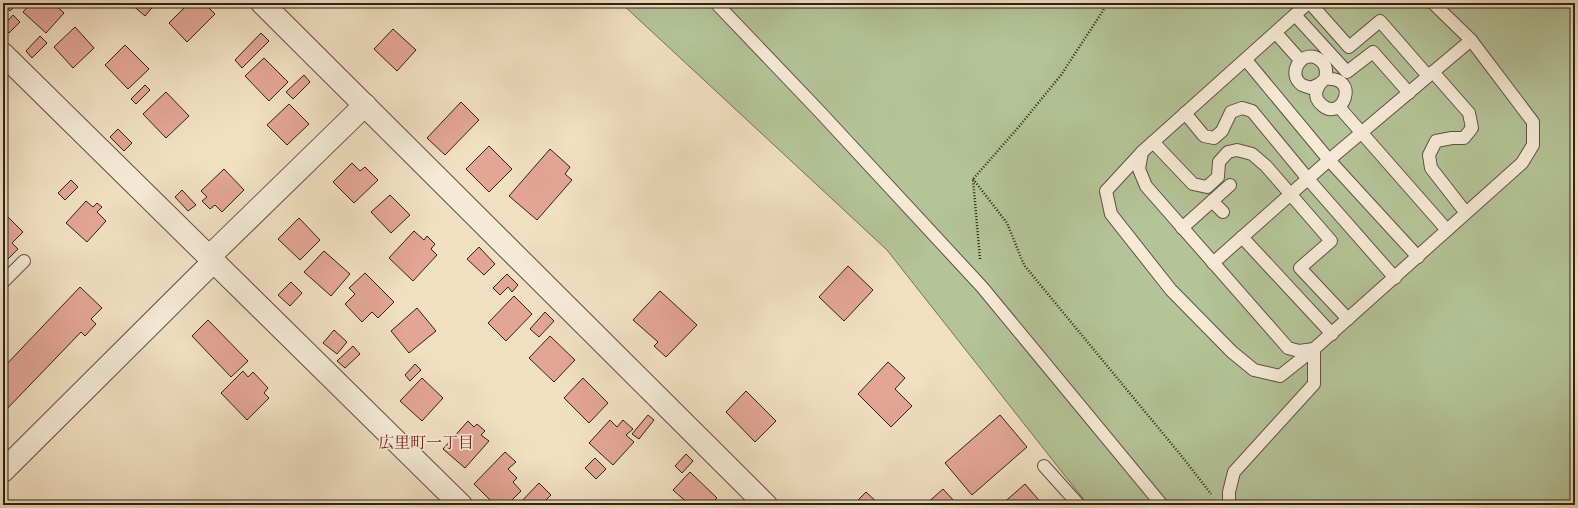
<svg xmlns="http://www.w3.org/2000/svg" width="1578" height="508" font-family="'Sorts Mill Goudy','Noto Serif JP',serif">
<rect width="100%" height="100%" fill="#f1dfc2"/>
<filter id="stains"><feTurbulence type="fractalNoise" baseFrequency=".005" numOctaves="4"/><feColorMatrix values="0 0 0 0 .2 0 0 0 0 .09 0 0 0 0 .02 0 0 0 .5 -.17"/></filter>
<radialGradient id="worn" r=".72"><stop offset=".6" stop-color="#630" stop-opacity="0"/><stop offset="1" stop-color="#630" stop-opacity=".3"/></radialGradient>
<polygon fill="#b4c398" stroke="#717357" points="621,3 1575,3 1575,505 1088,505 887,250"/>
<g fill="#e2a596" stroke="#2e2316">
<polygon points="3,3 18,3 10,11"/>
<polygon points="31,3 53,3 64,13 46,33 23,12"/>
<polygon points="130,3 156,3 145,16"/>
<polygon points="189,3 204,3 215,14 187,42 169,23"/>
<polygon points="13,15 20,22 9,33 3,26"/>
<polygon points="75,27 94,48 73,68 54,47"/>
<polygon points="393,29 416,50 397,71 374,49"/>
<polygon points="261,33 269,41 242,68 235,60"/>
<polygon points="40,36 47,43 32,58 26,51"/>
<polygon points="125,45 149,69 128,89 105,65"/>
<polygon points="264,58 288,82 269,101 245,76"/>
<polygon points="304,75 310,82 293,99 286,92"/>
<polygon points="145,85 150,90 136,104 131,99"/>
<polygon points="166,92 189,116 166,138 143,114"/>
<polygon points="461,102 479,120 445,155 427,138"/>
<polygon points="289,104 309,124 287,145 267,125"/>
<polygon points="118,129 132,143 124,151 110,137"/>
<polygon points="489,146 512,169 489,192 466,169"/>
<polygon points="550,149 570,167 565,174 572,180 537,220 509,196"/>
<polygon points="352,163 360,171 365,167 378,180 354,203 333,182"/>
<polygon points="224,169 244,190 222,212 215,205 210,209 202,201 207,197 201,191"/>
<polygon points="71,180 78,187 65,200 58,193"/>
<polygon points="182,190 196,205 188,211 175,197"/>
<polygon points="390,195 410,215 391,233 371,212"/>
<polygon points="86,201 93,207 97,203 102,207 97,212 106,221 87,242 66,223"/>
<polygon points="3,212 23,232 12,243 18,249 7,260 3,257"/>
<polygon points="299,218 320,240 300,260 278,239"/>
<polygon points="414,231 424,240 427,236 435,244 431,249 437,255 413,281 389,258"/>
<polygon points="479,247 495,264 484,275 467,259"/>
<polygon points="324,251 350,274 331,296 304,272"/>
<polygon points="848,266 873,290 844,321 819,297"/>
<polygon points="365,273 394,302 378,318 372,312 362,322 345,304 355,294 349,288"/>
<polygon points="507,274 518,285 512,292 508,287 500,295 493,288"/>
<polygon points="291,282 302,293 290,306 278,295"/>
<polygon points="80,287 102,308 91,319 96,324 85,336 81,332 3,413 3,368"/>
<polygon points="660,291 697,325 666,357 654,346 658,342 633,320"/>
<polygon points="514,296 532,314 506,341 488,323"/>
<polygon points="417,308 436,331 409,353 391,331"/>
<polygon points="545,312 554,321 539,337 530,329"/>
<polygon points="208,320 248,361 231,377 192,336"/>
<polygon points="334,330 347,342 337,354 323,343"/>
<polygon points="550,336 575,360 554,382 529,358"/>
<polygon points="353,346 360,354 345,368 337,361"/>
<polygon points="888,362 905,378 895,389 912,406 891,427 858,394"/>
<polygon points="415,364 421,370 410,381 405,375"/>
<polygon points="243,371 248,377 253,372 268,388 264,393 269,398 247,420 221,393"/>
<polygon points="422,378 443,398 422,421 400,401"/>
<polygon points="583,378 608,403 589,423 564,398"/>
<polygon points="746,391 776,421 755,442 726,412"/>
<polygon points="648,415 654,420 639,439 632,434"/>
<polygon points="1000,415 1027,447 972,495 945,463"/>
<polygon points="610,420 617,427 623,420 633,429 626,435 634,442 613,465 589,443"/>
<polygon points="468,421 474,427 477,424 485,431 481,435 489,441 465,468 443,449"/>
<polygon points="505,452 516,462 508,469 517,478 513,482 521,491 507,505 495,505 474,484"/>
<polygon points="686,454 693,461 682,473 675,466"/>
<polygon points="595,458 606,469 596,479 585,468"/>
<polygon points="690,472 717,498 710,505 690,505 673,490"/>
<polygon points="539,483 551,495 544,502 547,505 518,505"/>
<polygon points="1025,484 1043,505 1001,505"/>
<polygon points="943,489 956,503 954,505 925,505"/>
<polygon points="866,492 880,505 853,505"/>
</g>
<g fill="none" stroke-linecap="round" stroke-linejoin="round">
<g stroke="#5f5241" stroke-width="14">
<g id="lane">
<polyline points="716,3 820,112 982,287 1162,505"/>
<polyline points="1308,3 1142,152 1106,191 1111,214 1171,290 1232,352 1254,370 1280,376 1314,349 1522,163 1533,145 1533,122 1471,40 1433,3"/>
<polyline points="1310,3 1349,47 1380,21 1428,76"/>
<polyline points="1295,15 1347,72 1373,52 1409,93"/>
<polyline points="1276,33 1300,60"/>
<polyline points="1246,60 1329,160 1418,257"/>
<polyline points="1433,72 1469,113 1472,128 1464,138 1452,138 1436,141 1429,155 1431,168 1466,213"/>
<path d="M1319,84l-8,4c-3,-1 -7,-2 -9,-3 -17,-12 2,-38 18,-25 7,5 7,12 5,19 -9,7 -13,18 -3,26 20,18 40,-29 3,-26"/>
<polyline points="1339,107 1447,230"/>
<polyline points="1185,113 1204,136 1214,138 1222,131 1231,112 1242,108 1252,111 1308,179 1395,278"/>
<polyline points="1153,142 1193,184 1207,187 1218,177 1219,162 1228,152 1237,150 1252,154 1266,166 1331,241 1300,268 1348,319"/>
<polyline points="1142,152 1139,169 1146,186 1288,348 1299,351 1314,349"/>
<polyline points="1212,201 1223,212"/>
<polyline points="1182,228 1230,185"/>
<polyline points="1242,237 1332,334"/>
<polyline points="1213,263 1329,160 1471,40"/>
<polyline points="3,282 24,261"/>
<polyline points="1044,466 1079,505"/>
<polyline points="1229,505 1229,492 1234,472 1314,384 1314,349"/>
</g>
</g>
<g stroke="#5f5241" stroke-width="24">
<g id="street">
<polyline points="262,3 766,505"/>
<polyline points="3,54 461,505"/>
<polyline points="209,257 365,105"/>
<polyline points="3,471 213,262"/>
</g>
</g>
<g stroke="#2e2316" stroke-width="2.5" stroke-dasharray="1 2" stroke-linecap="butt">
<polyline points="973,179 1007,223 1024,265 1184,459 1211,494"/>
<polyline points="980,259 973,179 1017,129 1061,75 1108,3"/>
</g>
<use href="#lane" stroke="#f6ead7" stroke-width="12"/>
<use href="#street" stroke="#f6ead7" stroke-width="22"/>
</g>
<g text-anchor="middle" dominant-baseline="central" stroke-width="3.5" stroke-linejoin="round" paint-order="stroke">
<g font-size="16" fill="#7a1f14" stroke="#f6ead7">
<text x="426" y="444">広里町一丁目</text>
</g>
</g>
<rect width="1578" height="508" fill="none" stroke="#f1dfc2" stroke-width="16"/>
<rect x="4" y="4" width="1570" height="500" fill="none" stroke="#2e2316" stroke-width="2"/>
<rect x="8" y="8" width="1562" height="492" fill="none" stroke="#2e2316"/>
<rect width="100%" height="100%" filter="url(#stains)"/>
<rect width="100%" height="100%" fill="url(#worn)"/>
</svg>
